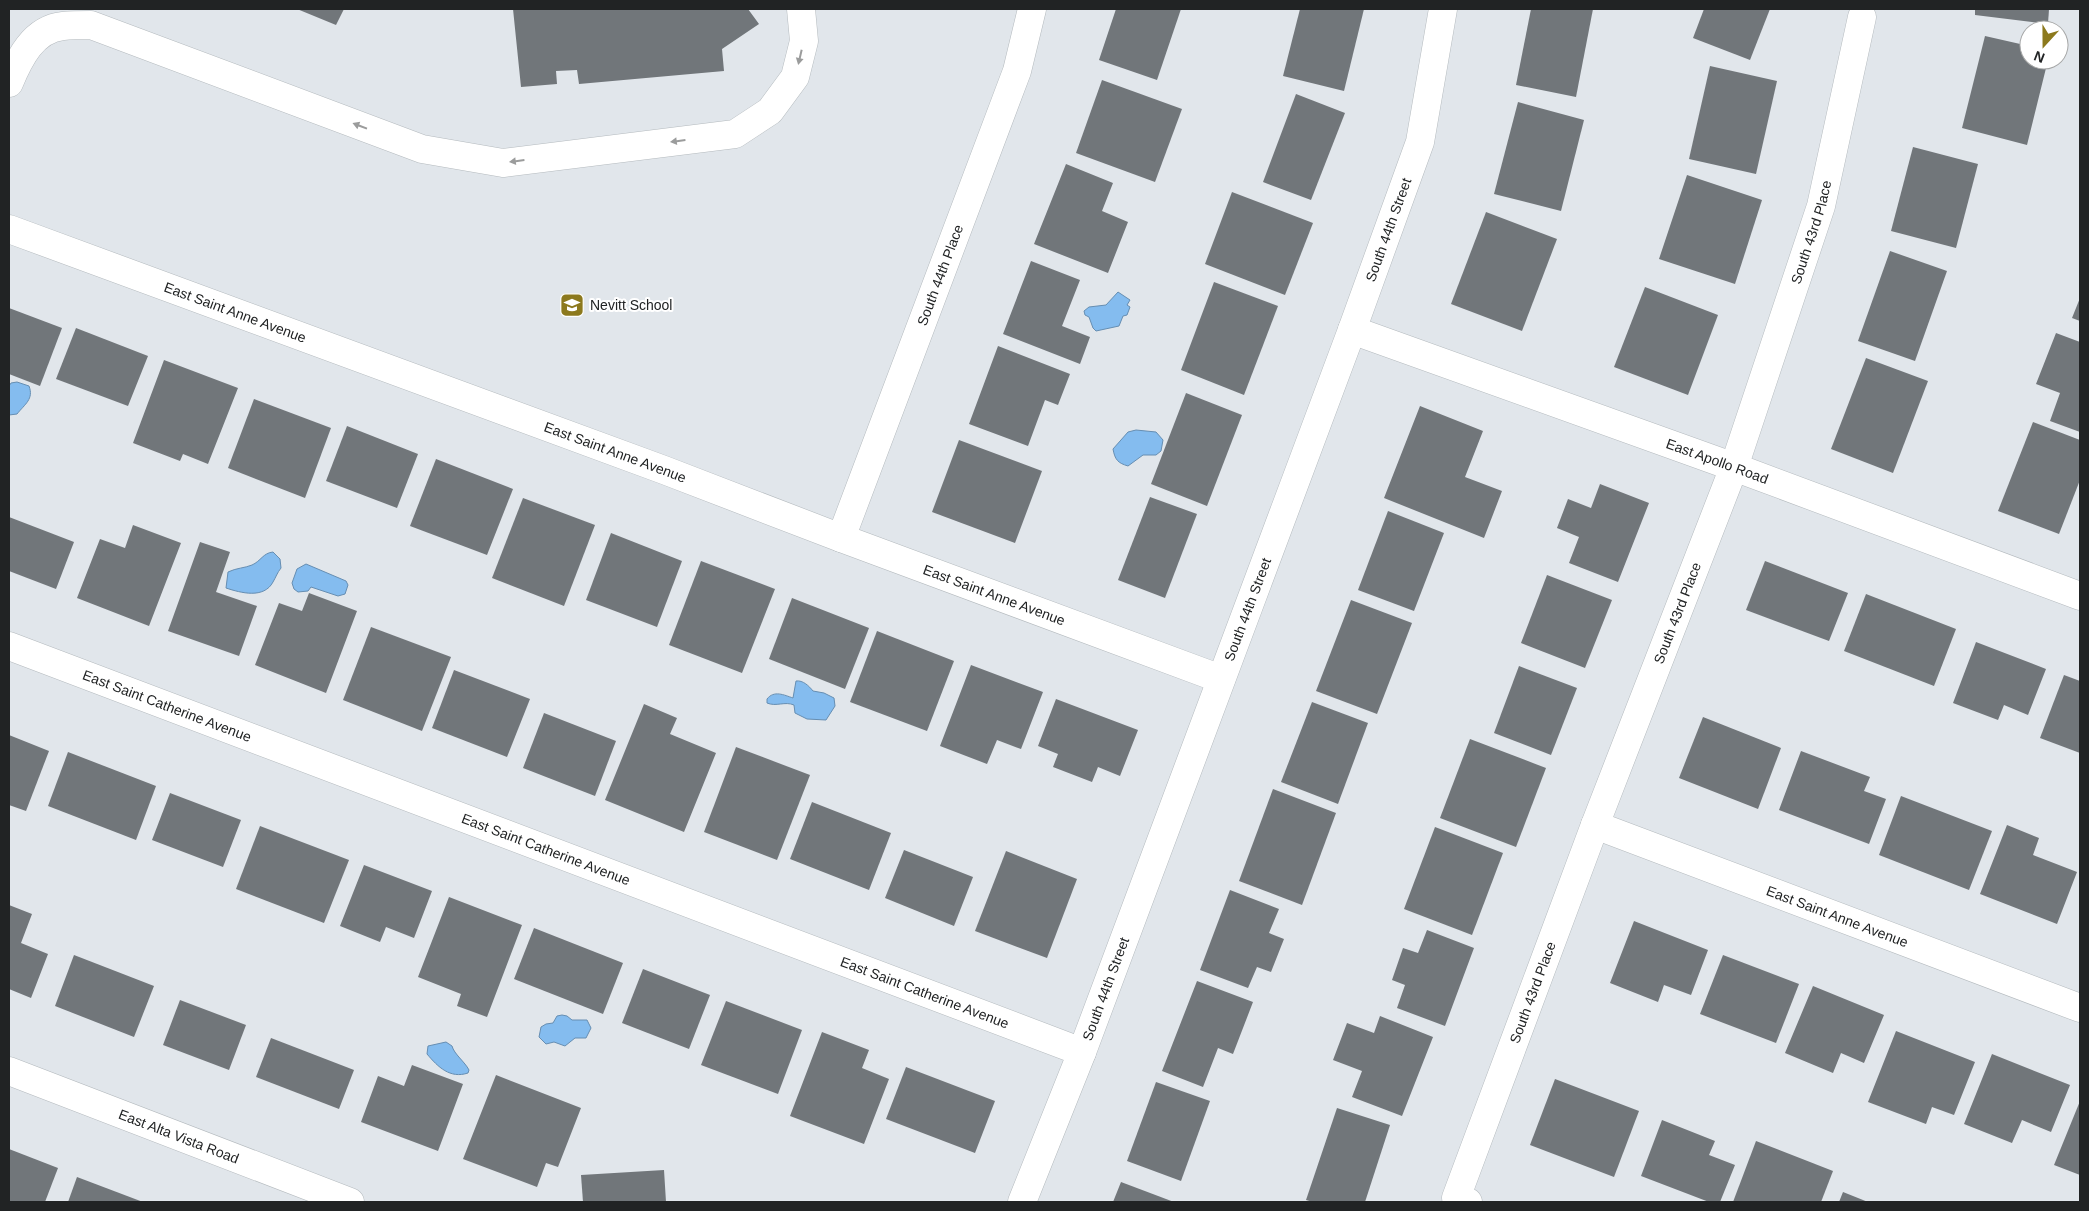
<svg xmlns="http://www.w3.org/2000/svg" width="2089" height="1211" font-family="Arial,sans-serif">
<rect width="100%" height="100%" fill="#e1e6eb"/>
<g fill="#84bcef" stroke="#668eb2">
<polygon points="1118,292 1130,300 1127,305 1130,307 1127,315 1123,316 1119,326 1096,331 1093,328 1089,317 1085,315 1084,311 1089,307 1106,305"/>
<path d="M17,382l12,4c5,13 -4,18 -12,28l-8,1v-29l2,-3z"/>
<path d="M1136,430l20,2 7,8 -2,11 -5,4h-13l-15,11c-10,-3 -13,-6 -15,-17l15,-17z"/>
<path d="M273,552l7,7 1,9c-4,5 -5,9 -8,14 -9,17 -32,11 -47,6l2,-16c8,-4 17,-4 24,-7 9,-4 11,-12 21,-13z"/>
<polygon points="306,564 346,581 348,585 345,594 338,596 311,587 308,591 298,592 294,589 292,583 297,569"/>
<path d="M796,681c7,-1 13,5 17,10l11,2 10,5 1,8 -9,14 -19,-1 -12,-6 -1,-8c-9,-4 -18,2 -27,-2v-4c7,-9 17,-4 26,-1z"/>
<polygon points="562,1015 567,1016 572,1020 587,1020 591,1028 586,1038 575,1038 565,1046 554,1042 546,1044 539,1037 541,1027 546,1024 553,1023 557,1016"/>
<path d="M446,1042l6,4c2,8 13,16 17,24l-1,3c-18,6 -30,-6 -41,-19l1,-8z"/>
</g>
<g fill="#71767a">
<polygon points="297,9 344,9 336,25"/>
<polygon points="513,9 748,9 759,24 722,49 724,71 579,84 577,70 556,71 557,84 521,87"/>
<polygon points="1116,9 1181,9 1157,80 1099,60"/>
<polygon points="1300,9 1364,9 1344,91 1283,76"/>
<polygon points="1531,9 1593,9 1576,97 1516,85"/>
<polygon points="1704,9 1770,9 1750,60 1693,38"/>
<polygon points="1975,9 2049,9 2048,24 1975,15"/>
<polygon points="1985,36 2029,46 2029,60 2048,60 2027,145 1962,128"/>
<polygon points="1710,66 1777,81 1756,174 1689,159"/>
<polygon points="1102,80 1182,109 1155,182 1076,153"/>
<polygon points="1296,94 1345,113 1311,200 1263,182"/>
<polygon points="1518,102 1584,120 1561,211 1494,194"/>
<polygon points="1913,147 1978,164 1956,248 1891,231"/>
<polygon points="1066,164 1113,183 1102,211 1128,222 1108,273 1034,244"/>
<polygon points="1687,175 1762,200 1735,284 1659,259"/>
<polygon points="1232,192 1313,223 1285,295 1205,264"/>
<polygon points="1486,212 1557,239 1522,331 1451,304"/>
<polygon points="1890,251 1947,271 1915,361 1858,341"/>
<polygon points="1031,261 1080,280 1062,326 1090,337 1080,364 1003,334"/>
<polygon points="1214,282 1278,306 1244,395 1181,370"/>
<polygon points="1645,287 1718,315 1688,395 1614,367"/>
<polygon points="2080,298 2080,321 2072,318"/>
<polygon points="9,308 62,328 40,386 9,374"/>
<polygon points="76,328 148,356 128,406 56,379"/>
<polygon points="2056,333 2080,342 2080,432 2050,421 2060,393 2036,384"/>
<polygon points="998,346 1070,374 1058,405 1045,400 1028,446 969,424"/>
<polygon points="1866,358 1928,381 1893,473 1831,449"/>
<polygon points="164,360 238,388 208,464 183,454 180,461 133,443"/>
<polygon points="1186,393 1242,415 1207,506 1151,484"/>
<polygon points="254,399 331,428 305,498 228,468"/>
<polygon points="1420,406 1483,431 1465,477 1502,491 1484,538 1384,498"/>
<polygon points="2033,422 2080,440 2080,480 2059,534 1998,511"/>
<polygon points="347,426 418,454 397,508 326,481"/>
<polygon points="959,440 1042,471 1015,543 932,512"/>
<polygon points="436,459 513,489 487,555 410,526"/>
<polygon points="1600,484 1649,503 1618,582 1569,563 1579,537 1557,528 1568,499 1591,508"/>
<polygon points="1150,497 1197,514 1165,598 1118,580"/>
<polygon points="523,498 595,525 564,606 492,578"/>
<polygon points="1388,511 1444,533 1414,611 1358,590"/>
<polygon points="9,517 74,542 56,589 9,571"/>
<polygon points="133,525 181,543 149,626 77,598 100,539 125,548"/>
<polygon points="611,533 682,561 657,627 586,600"/>
<polygon points="200,542 230,552 216,592 257,606 239,656 168,631"/>
<polygon points="701,561 775,589 742,673 669,645"/>
<polygon points="1765,561 1848,593 1829,641 1746,610"/>
<polygon points="1547,575 1612,600 1585,668 1521,643"/>
<polygon points="309,593 357,611 326,693 255,665 279,603 302,611"/>
<polygon points="1866,594 1956,629 1934,686 1844,651"/>
<polygon points="792,598 869,628 845,689 769,659"/>
<polygon points="1351,600 1412,623 1377,714 1316,691"/>
<polygon points="371,627 451,657 422,731 343,700"/>
<polygon points="877,631 954,661 927,731 850,702"/>
<polygon points="1976,642 2046,669 2028,715 2004,705 1998,720 1953,703"/>
<polygon points="971,665 1043,692 1021,749 997,740 987,764 940,746"/>
<polygon points="1519,666 1577,688 1551,755 1494,733"/>
<polygon points="454,670 530,699 507,757 432,728"/>
<polygon points="2064,675 2080,681 2080,753 2040,738"/>
<polygon points="1056,699 1138,730 1120,776 1098,767 1092,782 1053,767 1058,754 1038,746"/>
<polygon points="1312,702 1368,723 1338,804 1281,782"/>
<polygon points="644,704 677,718 670,734 716,753 684,832 605,800"/>
<polygon points="544,713 616,741 595,796 523,768"/>
<polygon points="1703,717 1781,748 1758,809 1679,778"/>
<polygon points="9,735 49,751 26,811 9,805"/>
<polygon points="1470,739 1546,768 1516,847 1440,818"/>
<polygon points="736,747 810,775 777,860 704,832"/>
<polygon points="1801,751 1870,777 1864,791 1886,799 1869,844 1779,810"/>
<polygon points="68,752 156,786 136,840 48,806"/>
<polygon points="1273,789 1336,813 1302,905 1239,881"/>
<polygon points="170,793 241,820 223,867 152,840"/>
<polygon points="1901,796 1992,831 1969,890 1879,855"/>
<polygon points="812,802 891,833 869,890 790,859"/>
<polygon points="2007,825 2039,838 2033,855 2077,872 2057,924 1980,894"/>
<polygon points="260,826 349,860 324,923 236,889"/>
<polygon points="1435,827 1503,853 1472,935 1404,909"/>
<polygon points="904,850 973,877 954,926 885,898"/>
<polygon points="1006,851 1077,879 1047,958 975,931"/>
<polygon points="364,865 432,891 414,938 386,927 380,942 340,926"/>
<polygon points="1230,890 1279,909 1269,933 1284,939 1271,972 1257,967 1248,988 1200,970"/>
<polygon points="449,897 522,925 487,1017 457,1006 461,994 418,977"/>
<polygon points="9,905 32,914 21,943 48,954 31,998 9,989"/>
<polygon points="1634,921 1708,950 1691,995 1664,985 1658,1002 1610,983"/>
<polygon points="534,928 623,963 603,1014 514,979"/>
<polygon points="1427,930 1474,948 1445,1026 1397,1008 1405,985 1392,980 1403,948 1418,953"/>
<polygon points="74,955 154,986 134,1037 55,1006"/>
<polygon points="1723,955 1799,984 1776,1043 1700,1014"/>
<polygon points="643,969 710,995 689,1049 622,1023"/>
<polygon points="1197,981 1253,1002 1233,1054 1218,1048 1203,1087 1162,1071"/>
<polygon points="1813,986 1884,1015 1864,1063 1841,1053 1833,1073 1785,1053"/>
<polygon points="180,1000 246,1025 229,1070 163,1045"/>
<polygon points="726,1001 802,1030 778,1094 701,1065"/>
<polygon points="1380,1016 1433,1037 1402,1116 1352,1097 1362,1071 1333,1060 1347,1023 1374,1033"/>
<polygon points="1896,1031 1975,1062 1954,1115 1932,1107 1926,1124 1868,1102"/>
<polygon points="822,1032 869,1050 862,1068 889,1079 864,1144 790,1116"/>
<polygon points="271,1038 354,1070 339,1109 256,1077"/>
<polygon points="1992,1054 2070,1085 2051,1132 2022,1120 2012,1143 1964,1124"/>
<polygon points="412,1065 463,1084 438,1151 361,1122 378,1076 404,1086"/>
<polygon points="906,1067 995,1101 975,1153 886,1119"/>
<polygon points="496,1075 581,1108 558,1167 546,1163 537,1187 463,1159"/>
<polygon points="1555,1079 1639,1111 1614,1177 1530,1145"/>
<polygon points="1156,1082 1210,1101 1181,1181 1127,1161"/>
<polygon points="2080,1101 2080,1175 2054,1165"/>
<polygon points="1337,1108 1390,1125 1365,1202 1313,1202 1306,1200"/>
<polygon points="1662,1120 1715,1141 1709,1155 1735,1165 1720,1202 1709,1202 1641,1176"/>
<polygon points="1756,1141 1833,1171 1821,1202 1733,1202"/>
<polygon points="9,1149 58,1168 45,1202 9,1202"/>
<polygon points="664,1170 666,1202 583,1202 581,1175"/>
<polygon points="77,1177 143,1202 68,1202"/>
<polygon points="1121,1182 1174,1202 1113,1202"/>
<polygon points="1843,1192 1868,1202 1839,1202"/>
</g>
<g fill="none" stroke-linecap="round" stroke-linejoin="round">
<g stroke="#b4babe" stroke-width="29">
<g id="minor">
<path d="M9,83c10,-24 24,-54 54,-57 9,-1 19,-1 28,-1l331,124 81,14 232,-29 35,-23 25,-34 9,-36 -3,-32"/>
<path id="s1" d="M9,229l655,241 177,68 380,141"/>
<path id="s2" d="M1352,330l382,137 346,129"/>
<path id="s3" d="M841,538l176,-467 15,-62"/>
<path id="s4" d="M9,646l1073,406"/>
<path id="s5" d="M1595,825l485,183"/>
<path id="s6" d="M9,1071l341,131"/>
<path id="s7" d="M1022,1202l60,-150 270,-722 68,-188 23,-133"/>
<path id="s8" d="M1468,1202l-12,-4 139,-373 139,-358 87,-261 41,-189"/>
</g>
</g>
<use href="#minor" stroke="#fff" stroke-width="28"/>
</g>
<defs><path id="oneway-solid" d="M-6-.8H1V-3.2L6.5 0L1 3.2V.8H-6Z" transform="scale(1.25)"/></defs>
<g fill="#9b9c9c">
<use href="#oneway-solid" transform="translate(800 57) rotate(103)"/>
<use href="#oneway-solid" transform="translate(360 126) rotate(-159)"/>
<use href="#oneway-solid" transform="translate(678 141) rotate(173)"/>
<use href="#oneway-solid" transform="translate(517 161) rotate(173)"/>
</g>
<defs>
<g id="school-square" transform="scale(1.25)"><rect x="-9" y="-9" width="18" height="18" rx="4" fill="#8c791d" stroke="#fff"/><path d="M0-5L7-2L0 1L-7-2ZM-4 1L0 2.5L4 1V4Q0 6-4 4Z" fill="#fff"/></g>
</defs>
<g fill-rule="evenodd">
<use href="#school-square" x="572" y="305"/>
</g>
<g text-anchor="middle" dominant-baseline="central" stroke-width="4" stroke-linejoin="round" paint-order="stroke">
<g font-size="14" fill="#212324" stroke="#fff">
<text stroke="none"><textPath href="#s7" startOffset="1039">South 44th Street</textPath></text>
<text stroke="none"><textPath href="#s8" startOffset="1042">South 43rd Place</textPath></text>
<text stroke="none"><textPath href="#s3" startOffset="281">South 44th Place</textPath></text>
<text stroke="none"><textPath href="#s1" startOffset="241">East Saint Anne Avenue</textPath></text>
<text stroke="none"><textPath href="#s1" startOffset="646">East Saint Anne Avenue</textPath></text>
<text stroke="none"><textPath href="#s2" startOffset="388">East Apollo Road</textPath></text>
<text stroke="none"><textPath href="#s1" startOffset="1051">East Saint Anne Avenue</textPath></text>
<text stroke="none"><textPath href="#s7" startOffset="634">South 44th Street</textPath></text>
<text stroke="none"><textPath href="#s8" startOffset="638">South 43rd Place</textPath></text>
<text stroke="none"><textPath href="#s4" startOffset="169">East Saint Catherine Avenue</textPath></text>
<text stroke="none"><textPath href="#s4" startOffset="574">East Saint Catherine Avenue</textPath></text>
<text stroke="none"><textPath href="#s5" startOffset="259">East Saint Anne Avenue</textPath></text>
<text stroke="none"><textPath href="#s7" startOffset="229">South 44th Street</textPath></text>
<text stroke="none"><textPath href="#s4" startOffset="979">East Saint Catherine Avenue</textPath></text>
<text stroke="none"><textPath href="#s8" startOffset="232">South 43rd Place</textPath></text>
<text stroke="none"><textPath href="#s6" startOffset="182">East Alta Vista Road</textPath></text>
</g>
<g font-size="14" fill="#212324" stroke="#fff" text-anchor="start">
<text x="590" y="305">Nevitt School</text>
</g>
</g>
<rect width="2089" height="1211" fill="none" stroke="#212324" stroke-width="20"/>
<g transform="translate(2044 45) rotate(201)"><circle r="24" fill="#ffffff" stroke="#a6a7a7"/>
<path d="M0-4L9 19L0 12L-9 19Z" fill="#8c791d"/>
<text y="-8" font-size="14" font-weight="bold" text-anchor="middle" fill="#212324">N</text>
</g>
</svg>
